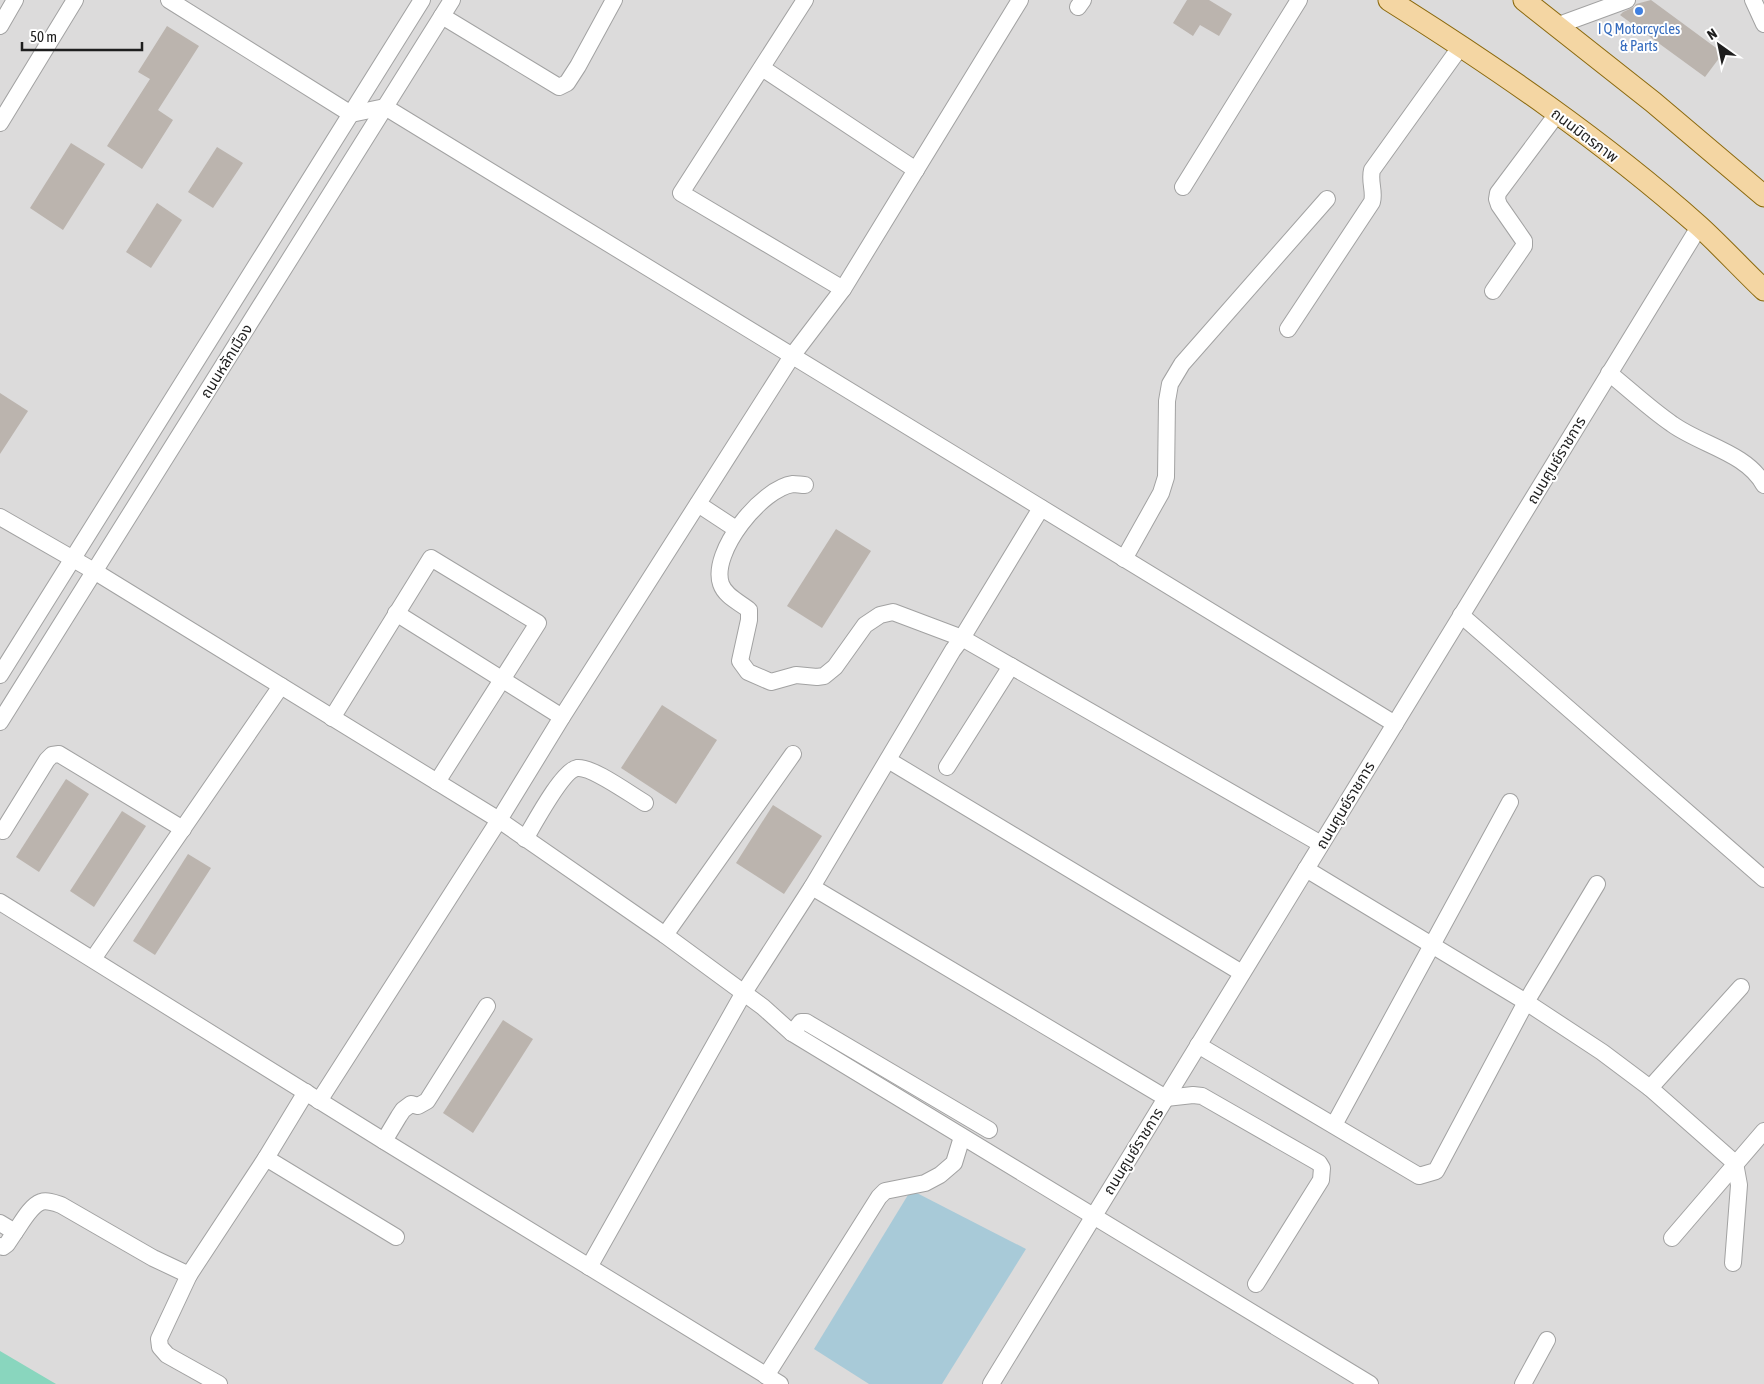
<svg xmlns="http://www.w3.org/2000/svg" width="1764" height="1384" font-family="'Asap Condensed','Noto Sans Thai',sans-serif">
<rect width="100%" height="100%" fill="#eeebe4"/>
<rect fill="#dcdbdb" x="0" y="0" width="1764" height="1384"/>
<polygon fill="#89d6be" points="0,1351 56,1384 0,1384"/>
<polygon fill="#a8cad8" points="911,1190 1026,1249 942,1384 869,1384 814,1349"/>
<g fill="#bbb4ae">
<polygon points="1187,0 1209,0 1232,14 1219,36 1200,25 1193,36 1173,23"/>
<polygon points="1651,0 1723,53 1705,77 1620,15 1623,12 1634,7 1636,4"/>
<polygon points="167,26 199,46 158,110 173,120 142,169 107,146 150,79 138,72"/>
<polygon points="71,143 105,164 63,230 30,208"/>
<polygon points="217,147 243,163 213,208 188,192"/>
<polygon points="157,203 182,220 151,268 126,252"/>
<polygon points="0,393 28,411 0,454"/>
<polygon points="836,529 871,551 822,628 787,606"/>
<polygon points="662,705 717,740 676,804 621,768"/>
<polygon points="66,779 89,794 39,872 16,857"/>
<polygon points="773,805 822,836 784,894 736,863"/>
<polygon points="122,811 146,826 94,907 70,891"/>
<polygon points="188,854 211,868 155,955 133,941"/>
<polygon points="503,1020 533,1039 473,1133 443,1113"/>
</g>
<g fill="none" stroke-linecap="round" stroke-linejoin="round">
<g stroke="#a2a2a2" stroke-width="18">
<g id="minor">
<polyline points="169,0 351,114 385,107 1395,724"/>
<polyline points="805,0 681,193 843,289"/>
<polyline points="1753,0 1764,24"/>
<polyline points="1078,7 1083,0"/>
<polyline points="442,16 559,87 567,83 578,66 614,0"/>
<polyline points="0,26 15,0"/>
<polyline points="1556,26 1627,0"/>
<polyline points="762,68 916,170"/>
<polyline points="0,123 75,0"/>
<polyline points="1183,187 1299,0"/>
<polyline points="1493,291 1524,246 1524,241 1499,205 1497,199 1498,193 1557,114"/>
<path d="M1288,329l84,-127c3,-11 -3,-20 0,-32l89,-124"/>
<path d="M1609,373c21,17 41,36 63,51 29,21 75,29 92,61"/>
<path d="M805,485c-4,0 -8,-1 -12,-1 -31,4 -83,68 -72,100 4,12 18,18 28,26v10l-9,41 8,11 23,10 25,-7 21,2 7,-1 11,-9 30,-42 15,-10 13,-3 69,26 359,206"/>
<polyline points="698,504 736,529"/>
<polyline points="0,517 94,571 499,820 665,935 763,1007 792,1033 1370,1384"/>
<polyline points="1124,559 1161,493 1166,477 1167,401 1170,384 1182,364 1327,199"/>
<polyline points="396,613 562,717"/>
<polyline points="1461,615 1764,879"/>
<polyline points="0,675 422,0"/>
<polyline points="332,718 431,558 538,623 437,782"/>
<polyline points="0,722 452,0"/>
<polyline points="888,760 1242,973"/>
<polyline points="947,767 1011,666"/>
<polyline points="3,831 47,760 52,755 59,754 183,829"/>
<path d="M525,839c9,-15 37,-68 52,-71 15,-2 54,27 68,35"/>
<polyline points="1306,869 1526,1002 1602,1052 1650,1088 1735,1163 1739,1185 1733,1263"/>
<polyline points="812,887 1166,1098 1193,1095 1202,1096 1319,1163 1322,1168 1321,1180 1256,1284"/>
<polyline points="0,902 384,1141 780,1384"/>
<polyline points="665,935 793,754"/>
<polyline points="93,959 281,686"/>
<polyline points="792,1033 801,1022 806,1022 989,1130"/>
<polyline points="1198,1045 1419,1176 1436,1171 1526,1002 1597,884"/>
<polyline points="1650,1088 1741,987"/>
<polyline points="319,1101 499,820 562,717 792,356 843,289 1020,0"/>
<polyline points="1334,1125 1510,802"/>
<polyline points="384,1141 399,1116 403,1110 411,1104 418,1106 427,1101 487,1006"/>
<polyline points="266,1158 306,1092"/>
<polyline points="0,1223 15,1232 7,1244 3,1247 0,1246"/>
<path d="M15,1232c6,-8 15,-26 26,-30 6,-2 14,1 20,3l92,53 36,17 77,-117 130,79"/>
<polyline points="1672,1238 1764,1131"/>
<polyline points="589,1267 743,994 812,887 953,650 962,638 1041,508"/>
<polyline points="189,1275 159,1339 160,1347 167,1355 219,1384"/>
<polyline points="766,1376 879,1197 885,1191 925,1183 940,1175 954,1163 962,1137"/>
<polyline points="991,1384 1699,227"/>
<polyline points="1523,1384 1547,1340"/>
</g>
</g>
<g stroke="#8b690d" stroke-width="23">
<g id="major">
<path d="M1389,0c108,68 214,141 310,226 22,20 43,43 65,64"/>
<polyline points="1524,0 1653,102 1764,196"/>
</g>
</g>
<use href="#minor" stroke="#fff" stroke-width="16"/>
<use href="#major" stroke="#f4d6a3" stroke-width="21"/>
</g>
<circle fill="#3f7fe0" stroke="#fff" stroke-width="2" cx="1639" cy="11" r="5"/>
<g text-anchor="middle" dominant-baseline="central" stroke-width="4" stroke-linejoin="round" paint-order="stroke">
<g font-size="15" fill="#366cbe" stroke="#fff">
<text x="1639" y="28">I Q Motorcycles<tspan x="1639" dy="17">&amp; Parts</tspan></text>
</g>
<g font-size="15" fill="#1e1e1e" stroke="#fff">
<text transform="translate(1585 135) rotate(37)">ถนนมิตรภาพ</text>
<text transform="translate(226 361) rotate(-58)">ถนนหลักเมือง</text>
<text transform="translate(1556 460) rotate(-59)">ถนนศูนย์ราชการ</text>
<text transform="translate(1345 805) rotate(-59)">ถนนศูนย์ราชการ</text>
<text transform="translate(1133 1151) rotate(-58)">ถนนศูนย์ราชการ</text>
</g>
</g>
<g transform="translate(1719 45) rotate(327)" stroke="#ffffff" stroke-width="4" paint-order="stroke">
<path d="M0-4L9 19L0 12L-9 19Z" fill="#1e1e1e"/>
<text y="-8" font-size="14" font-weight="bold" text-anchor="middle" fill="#1e1e1e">N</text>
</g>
<path d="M22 42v8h120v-8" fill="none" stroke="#1e1e1e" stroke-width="2.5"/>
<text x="30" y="42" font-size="15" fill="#1e1e1e" stroke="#ffffff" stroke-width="4" paint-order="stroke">50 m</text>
</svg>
